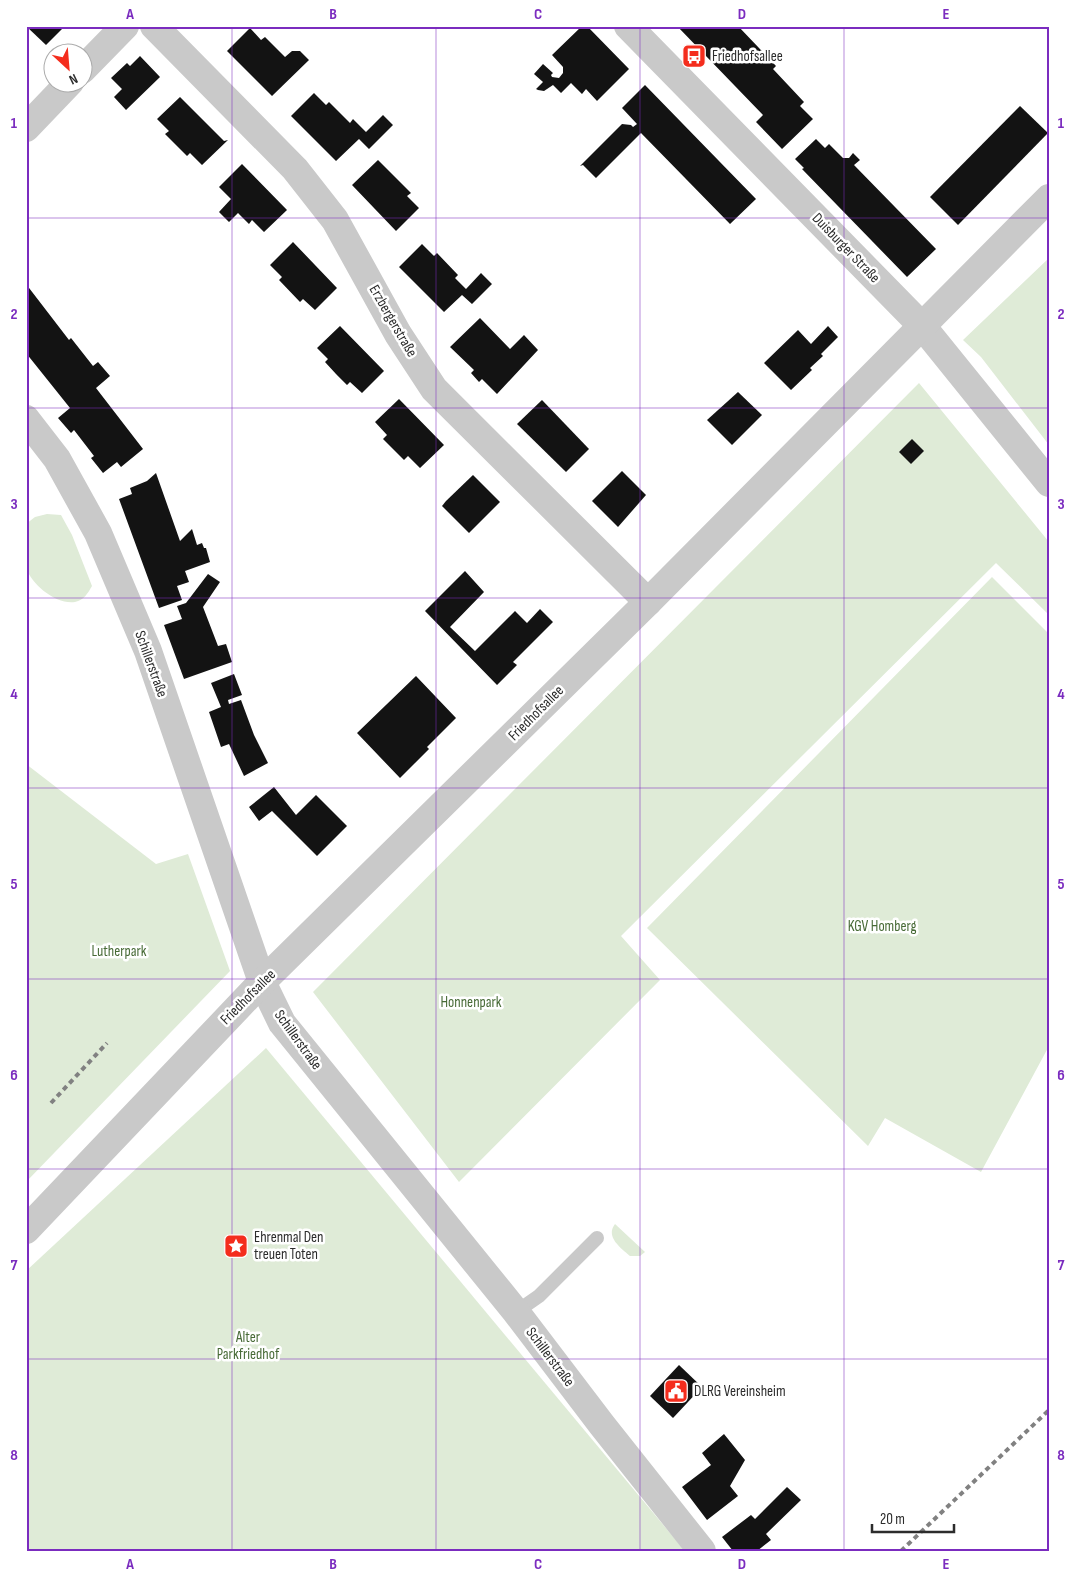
<svg xmlns="http://www.w3.org/2000/svg" width="1075" height="1577" font-family="'Sofia Sans Condensed',sans-serif">
<rect width="100%" height="100%" fill="#fff"/>
<g fill="#dfebd7">
<polygon points="1049,258 1049,445 981,357 963,340"/>
<polygon points="919,383 1049,542 1049,615 996,563 621,936 660,980 459,1182 313,992"/>
<path d="M47,514l14,1 11,20 20,51c-4,7 -8,14 -17,16 -18,3 -44,-17 -49,-35 -2,-11 0,-31 0,-43l9,-7z"/>
<polygon points="992,577 1049,634 1049,1046 981,1172 885,1118 868,1146 647,928"/>
<polygon points="26,764 156,864 188,854 230,971 26,1182"/>
<polygon points="266,1048 685,1551 26,1551 26,1271"/>
<path d="M615,1224l30,28 -5,4h-10c-9,-8 -25,-19 -15,-32z"/>
</g>
<g fill="#131313">
<polygon points="26,26 65,26 46,45"/>
<polygon points="582,26 587,26 629,69 597,101 586,89 582,94 571,83 561,93 553,85 544,91 538,90 536,89 543,82 534,74 543,64 553,73 551,75 552,77 559,78 563,73 563,67 552,55"/>
<polygon points="677,26 738,26 776,66 773,69 804,102 800,106 813,119 782,149 756,122 763,115"/>
<polygon points="250,28 261,40 265,37 285,57 292,51 300,51 309,60 272,96 227,51"/>
<polygon points="140,56 160,77 126,110 114,97 122,89 111,78 127,63 130,66"/>
<polygon points="645,85 756,199 730,224 641,133 596,178 583,165 580,166 622,124 631,125 633,127 637,124 622,108"/>
<polygon points="314,93 326,105 329,102 350,123 353,119 366,132 383,115 393,125 369,149 359,139 336,161 291,116"/>
<polygon points="180,97 224,141 228,140 202,165 190,153 187,156 165,134 169,131 157,119"/>
<polygon points="1020,106 1048,133 958,225 930,197"/>
<polygon points="816,139 825,148 829,144 843,158 849,158 853,153 860,160 854,165 936,249 907,277 802,169 804,168 795,159"/>
<polygon points="378,160 411,193 407,196 419,208 396,231 352,185"/>
<polygon points="242,164 287,210 264,232 252,220 249,224 238,213 229,222 219,212 231,199 219,187"/>
<polygon points="293,242 337,288 315,310 303,299 300,302 279,280 282,277 270,265"/>
<polygon points="422,244 434,256 437,253 458,275 455,278 466,289 481,273 492,284 472,304 462,295 444,312 399,267"/>
<polygon points="26,284 69,340 71,338 93,366 98,362 110,376 96,388 143,449 121,467 117,462 103,473 91,458 94,456 74,430 71,433 58,418 70,408 26,353"/>
<polygon points="480,318 510,349 524,335 538,350 497,394 482,379 479,382 471,373 474,370 450,347"/>
<polygon points="340,326 384,371 362,393 350,382 347,385 336,374 325,362 328,359 317,348"/>
<polygon points="828,326 838,337 821,354 823,356 810,368 812,370 791,390 764,363 798,330 811,344"/>
<polygon points="738,392 762,415 732,445 707,420"/>
<polygon points="399,399 444,445 420,468 408,456 404,460 383,439 387,435 375,422"/>
<polygon points="542,400 589,449 566,472 517,424"/>
<polygon points="912,439 924,451 911,464 899,452"/>
<polygon points="622,471 646,495 618,527 592,501"/>
<polygon points="156,473 180,541 192,529 197,545 202,543 204,548 206,548 210,562 185,571 189,582 177,586 182,600 159,608 119,499 132,494 130,488 147,481"/>
<polygon points="473,475 500,502 469,533 442,506 446,501"/>
<polygon points="465,571 484,592 450,627 475,651 515,611 527,623 540,609 553,622 513,662 517,665 497,685 425,611"/>
<polygon points="208,574 220,582 203,607 218,646 226,644 232,662 184,679 164,625 182,619 177,606 186,603"/>
<polygon points="234,674 242,695 228,700 229,704 241,700 254,735 268,763 244,776 229,744 221,747 209,712 221,707 211,683"/>
<polygon points="416,676 456,718 427,747 429,749 400,778 357,733"/>
<polygon points="274,787 296,815 316,795 347,826 317,856 272,811 259,821 249,807"/>
<polygon points="679,1365 702,1387 673,1418 650,1396"/>
<polygon points="724,1434 745,1460 730,1486 738,1496 707,1520 682,1487 711,1465 702,1453"/>
<polygon points="787,1487 801,1500 766,1534 771,1540 757,1551 733,1551 722,1537 751,1515 755,1519"/>
</g>
<g fill="none" stroke-linecap="round" stroke-linejoin="round">
<polyline stroke="#c9c9c9" stroke-width="14" points="516,1312 539,1296 597,1238"/>
<g stroke="#c9c9c9" stroke-width="28">
<polyline points="154,26 295,169 335,220 398,334 434,389 648,602"/>
<polyline points="628,26 923,327 1049,483"/>
<polyline points="82,70 125,26"/>
<polyline points="26,128 70,82"/>
<polyline points="26,419 57,459 98,533 148,651 262,982 282,1023 516,1312 602,1425 702,1551"/>
<polyline points="26,1230 262,982 648,602 1049,198"/>
</g>
<g stroke="#818181" stroke-width="4" stroke-dasharray="5 4" stroke-linecap="butt">
<polyline points="51,1103 107,1043"/>
<polyline points="901,1551 1049,1410"/>
</g>
</g>
<path fill="none" stroke="#7b2cbf" stroke-width="1" stroke-opacity="0.55" d="M232,26v1525M436,26v1525M640,26v1525M844,26v1525M26,218h1023M26,408h1023M26,598h1023M26,788h1023M26,979h1023M26,1169h1023M26,1359h1023"/>
<defs>
<g id="bus-square" transform="scale(1.25)"><rect x="-9" y="-9" width="18" height="18" rx="4" fill="#f42d1d" stroke="#fff"/><path d="M-5-6H5V4H4V6H2V4H-2V6H-4V4H-5ZM-3.5-4V0h7V-4ZM-3.5 1.2v1.5H-2V1.2ZM2 1.2v1.5H3.5V1.2Z" fill="#fff"/></g>
<g id="sight-square" transform="scale(1.25)"><rect x="-9" y="-9" width="18" height="18" rx="4" fill="#f42d1d" stroke="#fff"/><path d="M0-6L1.8-2.2L6-1.7L2.9 1.2L3.7 5.4L0 3.3L-3.7 5.4L-2.9 1.2L-6-1.7L-1.8-2.2Z" fill="#fff"/></g>
<g id="civic-square" transform="scale(1.25)"><rect x="-9" y="-9" width="18" height="18" rx="4" fill="#f42d1d" stroke="#fff"/><path d="M-.6-6.5H3V-4.5H.6V-3L4-1V1h2V6H-6V1h2V-1L-.6-3ZM-1.2 2.5V6h2.4V2.5Z" fill="#fff"/></g>
</defs>
<g fill-rule="evenodd">
<use href="#bus-square" x="694" y="56"/>
<use href="#sight-square" x="236" y="1246"/>
<use href="#civic-square" x="676" y="1391"/>
</g>
<g text-anchor="middle" dominant-baseline="central" stroke-width="5" stroke-linejoin="round" paint-order="stroke">
<g font-size="15" fill="#2c2c2c" stroke="#fff" text-anchor="start">
<text x="712" y="56">Friedhofsallee</text>
<text x="254" y="1237">Ehrenmal Den<tspan x="254" dy="17">treuen Toten</tspan></text>
<text x="694" y="1391">DLRG Vereinsheim</text>
</g>
<g font-size="15" fill="#2c2c2c" stroke="#fff">
<text transform="translate(846 248) rotate(46)">Duisburger Straße</text>
<text transform="translate(393 321) rotate(60)">Erzbergerstraße</text>
<text transform="translate(151 664) rotate(70)">Schillerstraße</text>
<text transform="translate(536 713) rotate(-45)">Friedhofsallee</text>
<text transform="translate(248 997) rotate(-45)">Friedhofsallee</text>
<text transform="translate(298 1040) rotate(54)">Schillerstraße</text>
<text transform="translate(550 1357) rotate(53)">Schillerstraße</text>
</g>
<g font-size="15" fill="#476a36" stroke="#fff">
<text x="882" y="926">KGV Homberg</text>
<text x="119" y="951">Lutherpark</text>
<text x="471" y="1002">Honnenpark</text>
<text x="248" y="1337">Alter<tspan x="248" dy="17">Parkfriedhof</tspan></text>
</g>
</g>
<rect width="1075" height="1577" fill="none" stroke="#ffffff" stroke-width="55"/>
<g transform="translate(68 68) rotate(154)"><circle r="24" fill="#ffffff" stroke="#ababab"/>
<path d="M0-4L9 19L0 12L-9 19Z" fill="#f42d1d"/>
<text y="-8" font-size="14" font-weight="bold" text-anchor="middle" fill="#2c2c2c">N</text>
</g>
<path d="M872 1524v8h82v-8" fill="none" stroke="#2c2c2c" stroke-width="2.5"/>
<text x="880" y="1524" font-size="15" fill="#2c2c2c" stroke="#ffffff" stroke-width="4" paint-order="stroke">20 m</text>
<rect x="28" y="28" width="1020" height="1522" fill="none" stroke="#7b2cbf" stroke-width="2"/>
<g font-size="16" text-anchor="middle" font-weight="bold" fill="#7b2cbf">
<text x="130" y="19">A</text>
<text x="333" y="19">B</text>
<text x="538" y="19">C</text>
<text x="742" y="19">D</text>
<text x="946" y="19">E</text>
<text x="14" y="128">1</text>
<text x="1061" y="128">1</text>
<text x="14" y="319">2</text>
<text x="1061" y="319">2</text>
<text x="14" y="509">3</text>
<text x="1061" y="509">3</text>
<text x="14" y="699">4</text>
<text x="1061" y="699">4</text>
<text x="14" y="889">5</text>
<text x="1061" y="889">5</text>
<text x="14" y="1080">6</text>
<text x="1061" y="1080">6</text>
<text x="14" y="1270">7</text>
<text x="1061" y="1270">7</text>
<text x="14" y="1460">8</text>
<text x="1061" y="1460">8</text>
<text x="130" y="1569">A</text>
<text x="333" y="1569">B</text>
<text x="538" y="1569">C</text>
<text x="742" y="1569">D</text>
<text x="946" y="1569">E</text>
</g>
</svg>
